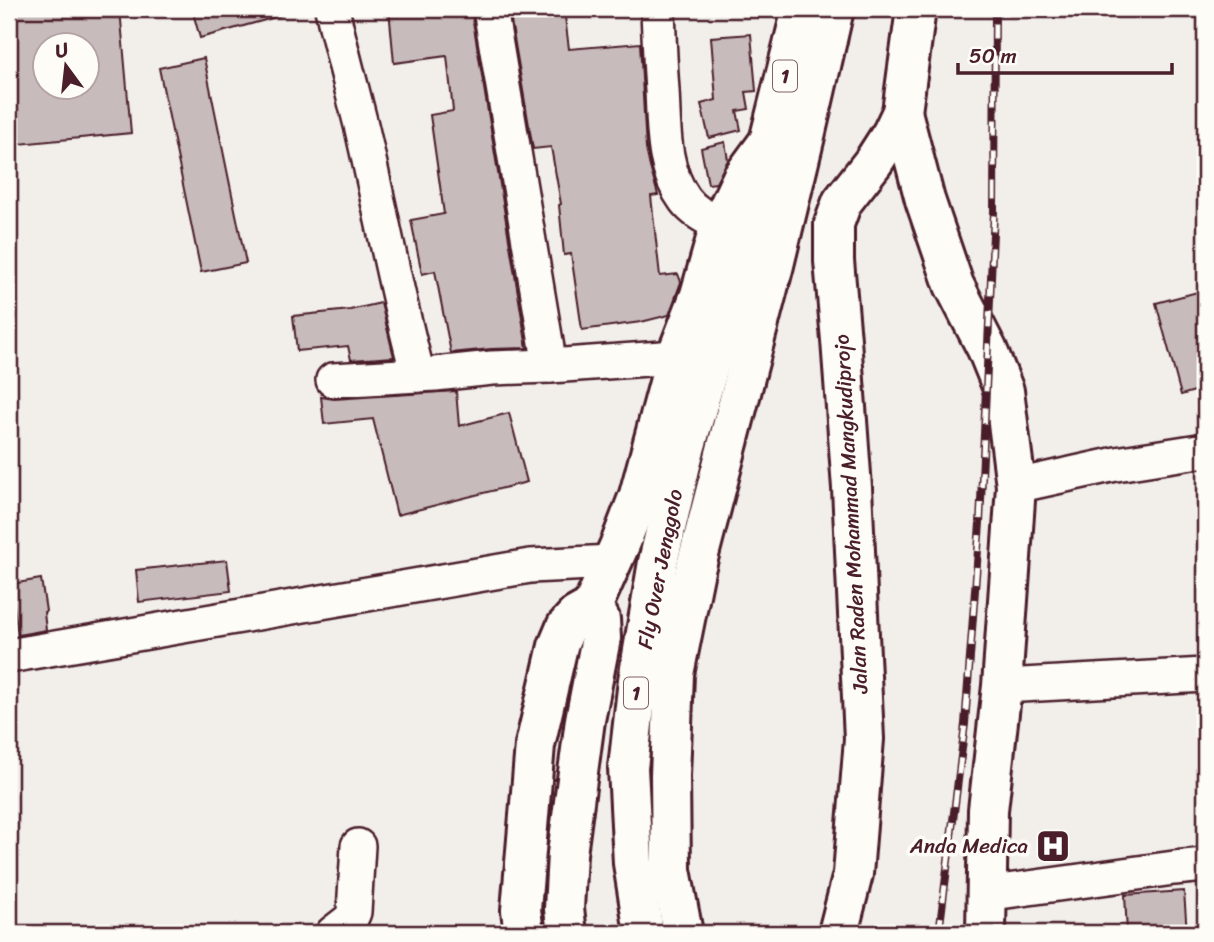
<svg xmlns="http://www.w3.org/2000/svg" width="1214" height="942" font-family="Sriracha,sans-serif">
<rect width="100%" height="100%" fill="#f2efeb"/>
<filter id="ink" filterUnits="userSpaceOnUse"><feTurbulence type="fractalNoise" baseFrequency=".0143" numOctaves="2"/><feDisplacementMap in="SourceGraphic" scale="14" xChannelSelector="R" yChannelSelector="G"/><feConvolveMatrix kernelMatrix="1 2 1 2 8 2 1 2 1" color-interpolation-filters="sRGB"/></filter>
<g filter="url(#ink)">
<g fill="#c8bbbb" stroke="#4a1f2b" stroke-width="2" fill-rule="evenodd">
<path d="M9,9h111l11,124 -122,12zM46,46h42v42h-42z"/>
<polygon points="192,9 279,9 280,16 200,38"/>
<polygon points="389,9 471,9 527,348 491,349 451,353 435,271 422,274 411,220 444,214 430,115 453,111 447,56 394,63"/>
<polygon points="509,9 564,9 569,49 640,43 646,149 650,167 658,195 651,196 660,276 678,274 681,282 669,315 641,322 582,330 571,254 564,255 559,205 561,204 551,147 533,149"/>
<polygon points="751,34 756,91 746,92 749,109 737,111 741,130 709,138 701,104 716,100 711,37"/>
<polygon points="204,58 246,263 201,272 159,68"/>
<polygon points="725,142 728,160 716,183 708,184 701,148"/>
<polygon points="1205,290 1205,388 1181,395 1156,303"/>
<polygon points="381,303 394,357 351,360 348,346 297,351 293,316 350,310"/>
<polygon points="456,391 459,426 509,413 527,482 397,515 373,419 324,424 321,397 334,399"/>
<polygon points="227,560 231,591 139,602 136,570"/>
<polygon points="41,579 46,611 44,612 46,630 18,635 11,584"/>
<polygon points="1184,891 1187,933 1127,933 1125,895"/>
</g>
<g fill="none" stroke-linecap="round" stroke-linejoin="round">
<g stroke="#4a1f2b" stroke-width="38">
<g id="street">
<path d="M332,9c9,40 20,80 30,120 19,82 34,164 56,246"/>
<polyline points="490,9 550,366"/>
<path d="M658,9c1,27 2,54 4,81 2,37 0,79 23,110 9,12 22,18 35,25"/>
<polyline points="333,380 435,374 492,368 550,366 676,357"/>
<polyline points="1016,486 1116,464 1205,450"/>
<polyline points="9,656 530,566 612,562"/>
<polyline points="1002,686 1205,675"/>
<polyline points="985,894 1174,868 1205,865"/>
<polyline points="333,933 351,919 354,912 358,846"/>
</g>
</g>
<g stroke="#4a1f2b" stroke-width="44">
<g id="secondary">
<polyline points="902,112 925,200 954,285 987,349 1004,391 1016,486 1002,686 988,810 986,933"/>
<polyline points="524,933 521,910 535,745 558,646 566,627 576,616 592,607"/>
<polyline points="567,933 564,909 567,854 585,720 601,638 600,619 592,607 621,542 639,495 676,357 700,295 720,225 742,178 767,144"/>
<polyline points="838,933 853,874 864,739 852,488 841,340 834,261 834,224 842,202 874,161 892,133 902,112 916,9"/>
</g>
</g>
<g stroke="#4a1f2b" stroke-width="44">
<g id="highway">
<polyline points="644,933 633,863 628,768 638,680 658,562 683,456 738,266 802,9"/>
<polyline points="683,933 671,870 670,776 674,674 695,570 774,265 805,136 834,9"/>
</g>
</g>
<use href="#street" stroke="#fdfcf7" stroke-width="33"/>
<use href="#secondary" stroke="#fdfcf7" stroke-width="38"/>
<use href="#highway" stroke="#fdfcf7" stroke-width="38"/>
<g stroke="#4a1f2b" stroke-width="8">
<polyline id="rail" points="939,933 965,724 980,523 994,211 995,9"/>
</g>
<use href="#rail" stroke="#fdfcf7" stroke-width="5" stroke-dasharray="16" stroke-linecap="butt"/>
</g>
</g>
<defs>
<g id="hospital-square" transform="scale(1.75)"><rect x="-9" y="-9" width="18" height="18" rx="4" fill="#4a1f2b" stroke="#fdfcf7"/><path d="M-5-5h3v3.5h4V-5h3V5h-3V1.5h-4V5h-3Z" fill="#fff"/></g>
</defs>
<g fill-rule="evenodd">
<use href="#hospital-square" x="1053" y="846"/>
</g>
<g text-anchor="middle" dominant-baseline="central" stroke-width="7" stroke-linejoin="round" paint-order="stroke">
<g fill="#fdfcf7" stroke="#806168" stroke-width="2">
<rect x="773" y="60.5" width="24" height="31" rx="5"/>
<rect x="624" y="677.5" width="24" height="31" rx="5"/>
</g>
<g font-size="19" font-weight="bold" fill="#4a1f2b">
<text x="785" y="76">1</text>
<text x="636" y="693">1</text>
</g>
<g font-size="21" fill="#4a1f2b" stroke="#fdfcf7">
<text transform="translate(851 514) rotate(-93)">Jalan Raden Mohammad Mangkudiprojo</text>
<text transform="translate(660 569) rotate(-79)">Fly Over Jenggolo</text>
</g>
<g font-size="21" fill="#4a1f2b" stroke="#fdfcf7" text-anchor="end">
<text x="1028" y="846">Anda Medica</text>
</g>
</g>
<rect width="1214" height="942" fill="none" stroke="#fdfcf7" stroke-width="35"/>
<rect x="18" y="18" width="1179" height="907" fill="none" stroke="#4a1f2b" stroke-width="2.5" filter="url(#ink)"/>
<g transform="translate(66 66) rotate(345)"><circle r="33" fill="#fdfcf7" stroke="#b5a4a5" stroke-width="2"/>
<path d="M0-5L12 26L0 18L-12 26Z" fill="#4a1f2b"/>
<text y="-10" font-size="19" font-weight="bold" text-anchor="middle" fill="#4a1f2b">U</text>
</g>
<path d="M958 63v10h214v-10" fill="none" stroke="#4a1f2b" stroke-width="3.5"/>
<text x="969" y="63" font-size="21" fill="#4a1f2b" stroke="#fdfcf7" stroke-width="5" paint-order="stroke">50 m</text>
</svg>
